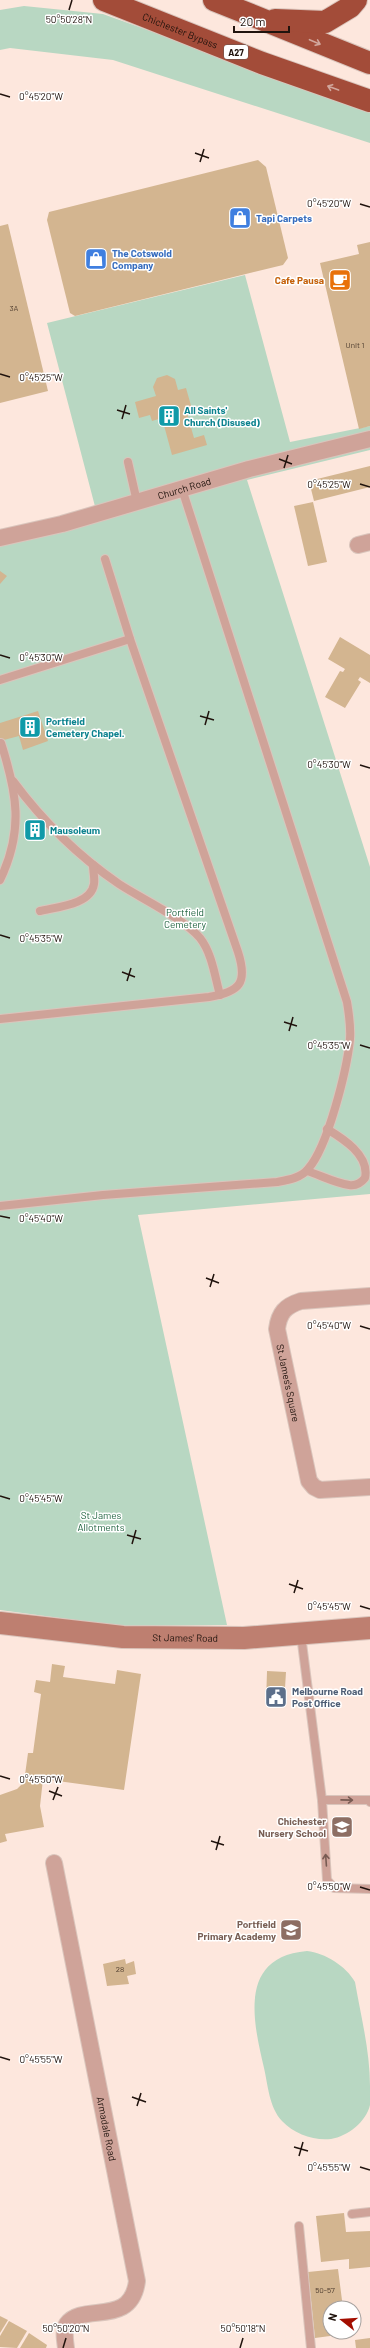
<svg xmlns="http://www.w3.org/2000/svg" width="370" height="2348" font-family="Barlow,sans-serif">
<rect width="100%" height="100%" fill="#fde7dd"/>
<g fill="#b8d7c2">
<polygon points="24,6 103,14 370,110 370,143 113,60 10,48 0,50 0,10"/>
<polygon points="245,275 290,442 370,426 370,450 247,480 370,867 370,1194 138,1215 227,1625 120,1626 0,1610 0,539 97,514 47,323"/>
<path d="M307,1951c18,2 39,15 48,31 6,35 15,69 15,104 0,6 0,13 0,19 -4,17 -22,31 -39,34 -17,2 -37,-5 -49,-18 -13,-14 -14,-36 -18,-53 -11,-47 -26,-111 43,-117z"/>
</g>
<g fill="#d3b590">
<polygon points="258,160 266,167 288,258 283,265 75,316 70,313 47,220 49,212"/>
<polygon points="8,224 48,391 0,403 0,226"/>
<polygon points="370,242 370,426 359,429 320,263 359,254 357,245"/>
<polygon points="167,375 175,379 178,390 186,388 192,409 186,410 194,438 204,435 207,445 172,455 162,418 152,421 150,415 139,418 135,402 156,396 153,387 157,378"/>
<polygon points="370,466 370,487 314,501 309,481"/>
<polygon points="313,502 327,562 308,566 294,506"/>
<polygon points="0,571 7,576 0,584"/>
<polygon points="340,637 370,655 370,683 360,677 358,680 361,682 345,708 325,697 340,671 343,672 345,669 328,659"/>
<polygon points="38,711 48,741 23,750 19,736 0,741 0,723"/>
<polygon points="39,821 42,837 31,839 28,824"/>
<polygon points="52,1664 65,1666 63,1677 115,1684 117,1670 141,1674 124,1790 43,1779 40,1806 44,1827 5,1834 7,1841 0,1843 0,1795 17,1789 24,1782 28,1753 33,1753 41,1694 34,1692 36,1680 50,1682"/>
<polygon points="267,1671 286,1672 284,1704 266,1704"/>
<polygon points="125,1959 126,1964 134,1961 136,1974 127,1976 129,1984 107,1986 103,1964"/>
<polygon points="344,2213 346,2232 370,2231 370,2267 349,2269 349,2259 321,2262 316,2216"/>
<polygon points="338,2269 343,2308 330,2308 330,2332 345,2332 345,2334 315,2338 308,2272"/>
<polygon points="0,2316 8,2320 0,2333"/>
<polygon points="9,2321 27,2331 17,2348 0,2347 0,2336"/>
<polygon points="29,2333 47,2345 46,2348 20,2348"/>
<polygon points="370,2338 370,2348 356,2348 355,2340"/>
</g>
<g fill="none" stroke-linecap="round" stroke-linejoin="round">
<g stroke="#dac5bc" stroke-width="10">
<g id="lane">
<polyline points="128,462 137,502"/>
<polyline points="0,680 130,639"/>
<path d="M13,781c29,39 65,75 106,103 23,15 64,34 81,54 12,15 15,39 20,57"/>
<path d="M0,880c24,-50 17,-87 1,-137"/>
<path d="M40,911c16,-4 51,-6 54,-27 1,-6 -1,-13 -1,-19"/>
<path d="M0,1019l209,-22c31,-5 39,-14 29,-45l-108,-313 -25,-80"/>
<path d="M307,1171c13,4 28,12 42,14 6,1 12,-2 16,-7 5,-23 -23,-40 -38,-49"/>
<path d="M0,1206l103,-11 174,-13c11,-2 24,-4 31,-13 20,-22 39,-100 42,-130 1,-13 -1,-25 -3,-37l-165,-513"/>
<polyline points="301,1635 322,1800 327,1880 334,1888 370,1889"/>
<polyline points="322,1800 369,1800 370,1802"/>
<polyline points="352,2214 370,2212"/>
<polyline points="299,2226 311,2348"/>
</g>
</g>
<g stroke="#dac5bc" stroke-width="18">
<g id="street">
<path id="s1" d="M0,538l62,-14 187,-55 121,-30"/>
<polyline points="358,545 370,542"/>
<path id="s2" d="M370,1296l-69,5c-16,5 -22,12 -24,28l32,152 5,6 6,3 50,-3"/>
<path id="s3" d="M54,1863l83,418c-6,47 -54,21 -70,43 -4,7 -2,16 -1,24"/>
</g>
</g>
<g stroke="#dac5bc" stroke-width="24">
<g id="secondary">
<path id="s4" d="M0,1623l123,14 121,1 126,-10"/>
</g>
</g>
<g stroke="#dac5bc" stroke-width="24">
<g id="highway">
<path id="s5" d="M104,0l158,63 108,38"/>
<polyline points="214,0 370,63"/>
<polyline points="275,20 325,22 350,7 356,0"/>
</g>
</g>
<use href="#lane" stroke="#cfa399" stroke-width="8"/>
<use href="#street" stroke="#cfa399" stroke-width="16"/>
<use href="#secondary" stroke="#be7f70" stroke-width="22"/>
<use href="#highway" stroke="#a34c39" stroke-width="22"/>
</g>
<defs><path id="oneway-shaft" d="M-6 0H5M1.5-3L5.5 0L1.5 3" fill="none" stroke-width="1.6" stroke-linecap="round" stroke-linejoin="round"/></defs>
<g stroke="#d1a69c">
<use href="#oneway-shaft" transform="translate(315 42) rotate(23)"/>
<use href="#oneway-shaft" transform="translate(333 88) rotate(-160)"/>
</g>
<g stroke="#785b53">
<use href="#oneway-shaft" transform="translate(347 1800) rotate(1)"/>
<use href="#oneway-shaft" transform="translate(326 1860) rotate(-94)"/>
</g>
<path fill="none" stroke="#20130d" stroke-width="1.5" d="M69,10l3,-10M0,94l10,3M195,153l14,5M200,162l4,-13M360,204l10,3M0,374l10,3M117,410l13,4M122,419l4,-14M279,459l13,5M284,468l4,-13M360,484l10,3M0,655l10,3M200,716l14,4M205,725l4,-14M360,765l10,3M0,935l10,3M122,972l13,5M127,981l4,-13M284,1022l13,4M289,1031l4,-14M360,1045l10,3M0,1216l10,2M206,1278l13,5M210,1287l4,-13M360,1326l10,3M0,1496l10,3M127,1535l14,4M132,1544l4,-14M289,1584l14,5M294,1593l4,-13M360,1606l10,3M0,1776l10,3M49,1791l13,5M53,1800l5,-13M211,1841l13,4M216,1850l4,-14M360,1887l10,3M0,2057l10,3M132,2097l14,5M137,2106l4,-13M294,2147l14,4M299,2156l4,-14M360,2167l10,3M63,2348l3,-10M240,2348l3,-10"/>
<defs>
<g id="shop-square" transform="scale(1.15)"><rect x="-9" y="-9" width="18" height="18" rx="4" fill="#3f7fe0" stroke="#fff"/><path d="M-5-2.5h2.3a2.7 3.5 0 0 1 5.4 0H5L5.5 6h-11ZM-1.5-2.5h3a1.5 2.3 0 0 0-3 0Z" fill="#fff"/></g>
<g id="cafe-square" transform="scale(1.15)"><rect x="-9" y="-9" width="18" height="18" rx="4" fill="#e8710a" stroke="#fff"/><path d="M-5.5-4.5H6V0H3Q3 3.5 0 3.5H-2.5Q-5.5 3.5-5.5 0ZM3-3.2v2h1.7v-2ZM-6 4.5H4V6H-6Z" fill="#fff"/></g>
<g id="building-square" transform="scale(1.15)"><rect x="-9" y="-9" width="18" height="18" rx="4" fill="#0f9aa8" stroke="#fff"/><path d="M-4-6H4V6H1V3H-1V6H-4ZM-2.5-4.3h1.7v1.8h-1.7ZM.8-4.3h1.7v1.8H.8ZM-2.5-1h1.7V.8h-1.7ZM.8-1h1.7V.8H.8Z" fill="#fff"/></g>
<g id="civic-square" transform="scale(1.15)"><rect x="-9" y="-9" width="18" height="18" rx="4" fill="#5c6f8a" stroke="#fff"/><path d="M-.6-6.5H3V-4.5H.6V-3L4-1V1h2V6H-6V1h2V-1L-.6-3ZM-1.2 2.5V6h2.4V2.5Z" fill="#fff"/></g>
<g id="school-square" transform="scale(1.15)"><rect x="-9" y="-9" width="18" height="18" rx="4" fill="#8d6e63" stroke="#fff"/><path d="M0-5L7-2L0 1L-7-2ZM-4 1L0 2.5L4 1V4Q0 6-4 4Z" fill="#fff"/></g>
</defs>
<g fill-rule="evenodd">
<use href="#shop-square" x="240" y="218"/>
<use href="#shop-square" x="96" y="259"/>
<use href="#cafe-square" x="340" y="280"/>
<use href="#building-square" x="169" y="416"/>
<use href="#building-square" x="30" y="727"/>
<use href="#building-square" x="35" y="830"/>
<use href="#civic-square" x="276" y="1697"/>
<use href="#school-square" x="342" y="1827"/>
<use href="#school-square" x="291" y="1930"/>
</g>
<g text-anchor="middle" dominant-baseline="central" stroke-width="3" stroke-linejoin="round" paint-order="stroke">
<g font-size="8" fill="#4d3c2e">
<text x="14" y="308">3A</text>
<text x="355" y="345">Unit 1</text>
<text x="120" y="1969">28</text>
<text x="325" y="2290">50-57</text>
</g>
<rect fill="#fff" stroke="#635a56" stroke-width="1" x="224" y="45" width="24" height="14" rx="3"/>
<g font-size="9" font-weight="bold" fill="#20130d">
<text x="236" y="52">A27</text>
</g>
<g font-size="10" fill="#20130d" stroke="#fff">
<text stroke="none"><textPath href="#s5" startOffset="82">Chichester Bypass</textPath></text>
<text stroke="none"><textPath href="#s1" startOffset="191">Church Road</textPath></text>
<text stroke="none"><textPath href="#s2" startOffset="164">St James's Square</textPath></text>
<text stroke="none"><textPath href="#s4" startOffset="186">St James' Road</textPath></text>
<text stroke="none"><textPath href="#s3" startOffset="271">Armadale Road</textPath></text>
</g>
<g font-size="10" font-weight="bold" fill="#366cbe" stroke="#fff" text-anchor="start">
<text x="256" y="218">Tapi Carpets</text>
<text x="112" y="253">The Cotswold<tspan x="112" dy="12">Company</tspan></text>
</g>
<g font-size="10" font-weight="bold" fill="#c56008" stroke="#fff" text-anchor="end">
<text x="324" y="280">Cafe Pausa</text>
</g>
<g font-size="10" font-weight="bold" fill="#0d838f" stroke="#fff" text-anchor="start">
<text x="184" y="410">All Saints'<tspan x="184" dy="12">Church (Disused)</tspan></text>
<text x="46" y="721">Portfield<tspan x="46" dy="12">Cemetery Chapel.</tspan></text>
<text x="50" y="830">Mausoleum</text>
</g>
<g font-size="10" fill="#206440" stroke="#fff">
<text x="185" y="912">Portfield<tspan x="185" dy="12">Cemetery</tspan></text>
<text x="101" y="1515">St James<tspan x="101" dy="12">Allotments</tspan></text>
</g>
<g font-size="10" font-weight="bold" fill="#4e5e75" stroke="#fff" text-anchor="start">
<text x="292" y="1691">Melbourne Road<tspan x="292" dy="12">Post Office</tspan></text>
</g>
<g font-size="10" font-weight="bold" fill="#785e54" stroke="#fff" text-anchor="end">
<text x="326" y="1821">Chichester<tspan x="326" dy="12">Nursery School</tspan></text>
<text x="276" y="1924">Portfield<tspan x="276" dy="12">Primary Academy</tspan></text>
</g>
</g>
<g font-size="10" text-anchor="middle" fill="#20130d" stroke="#fff" stroke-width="3" stroke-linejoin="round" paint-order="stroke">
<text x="69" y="23">50°50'28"N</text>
<text x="41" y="100">0°45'20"W</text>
<text x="329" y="207">0°45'20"W</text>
<text x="41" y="381">0°45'25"W</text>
<text x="329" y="488">0°45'25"W</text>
<text x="41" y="661">0°45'30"W</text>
<text x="329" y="768">0°45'30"W</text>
<text x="41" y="942">0°45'35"W</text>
<text x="329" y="1049">0°45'35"W</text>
<text x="41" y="1222">0°45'40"W</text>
<text x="329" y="1329">0°45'40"W</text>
<text x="41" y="1502">0°45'45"W</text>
<text x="329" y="1610">0°45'45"W</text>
<text x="41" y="1783">0°45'50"W</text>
<text x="329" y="1890">0°45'50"W</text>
<text x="41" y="2063">0°45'55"W</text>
<text x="329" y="2171">0°45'55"W</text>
<text x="66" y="2332">50°50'20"N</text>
<text x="243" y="2332">50°50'18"N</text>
</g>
<g transform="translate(342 2320) rotate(287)"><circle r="19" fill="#ffffff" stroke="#a6a19e"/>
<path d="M0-3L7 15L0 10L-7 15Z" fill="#a30e00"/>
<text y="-6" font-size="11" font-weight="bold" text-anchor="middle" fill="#20130d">N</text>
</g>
<path d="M234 26v6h55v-6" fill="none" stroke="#20130d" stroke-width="2"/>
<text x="240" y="26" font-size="12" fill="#20130d" stroke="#ffffff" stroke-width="3" paint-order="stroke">20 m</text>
</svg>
